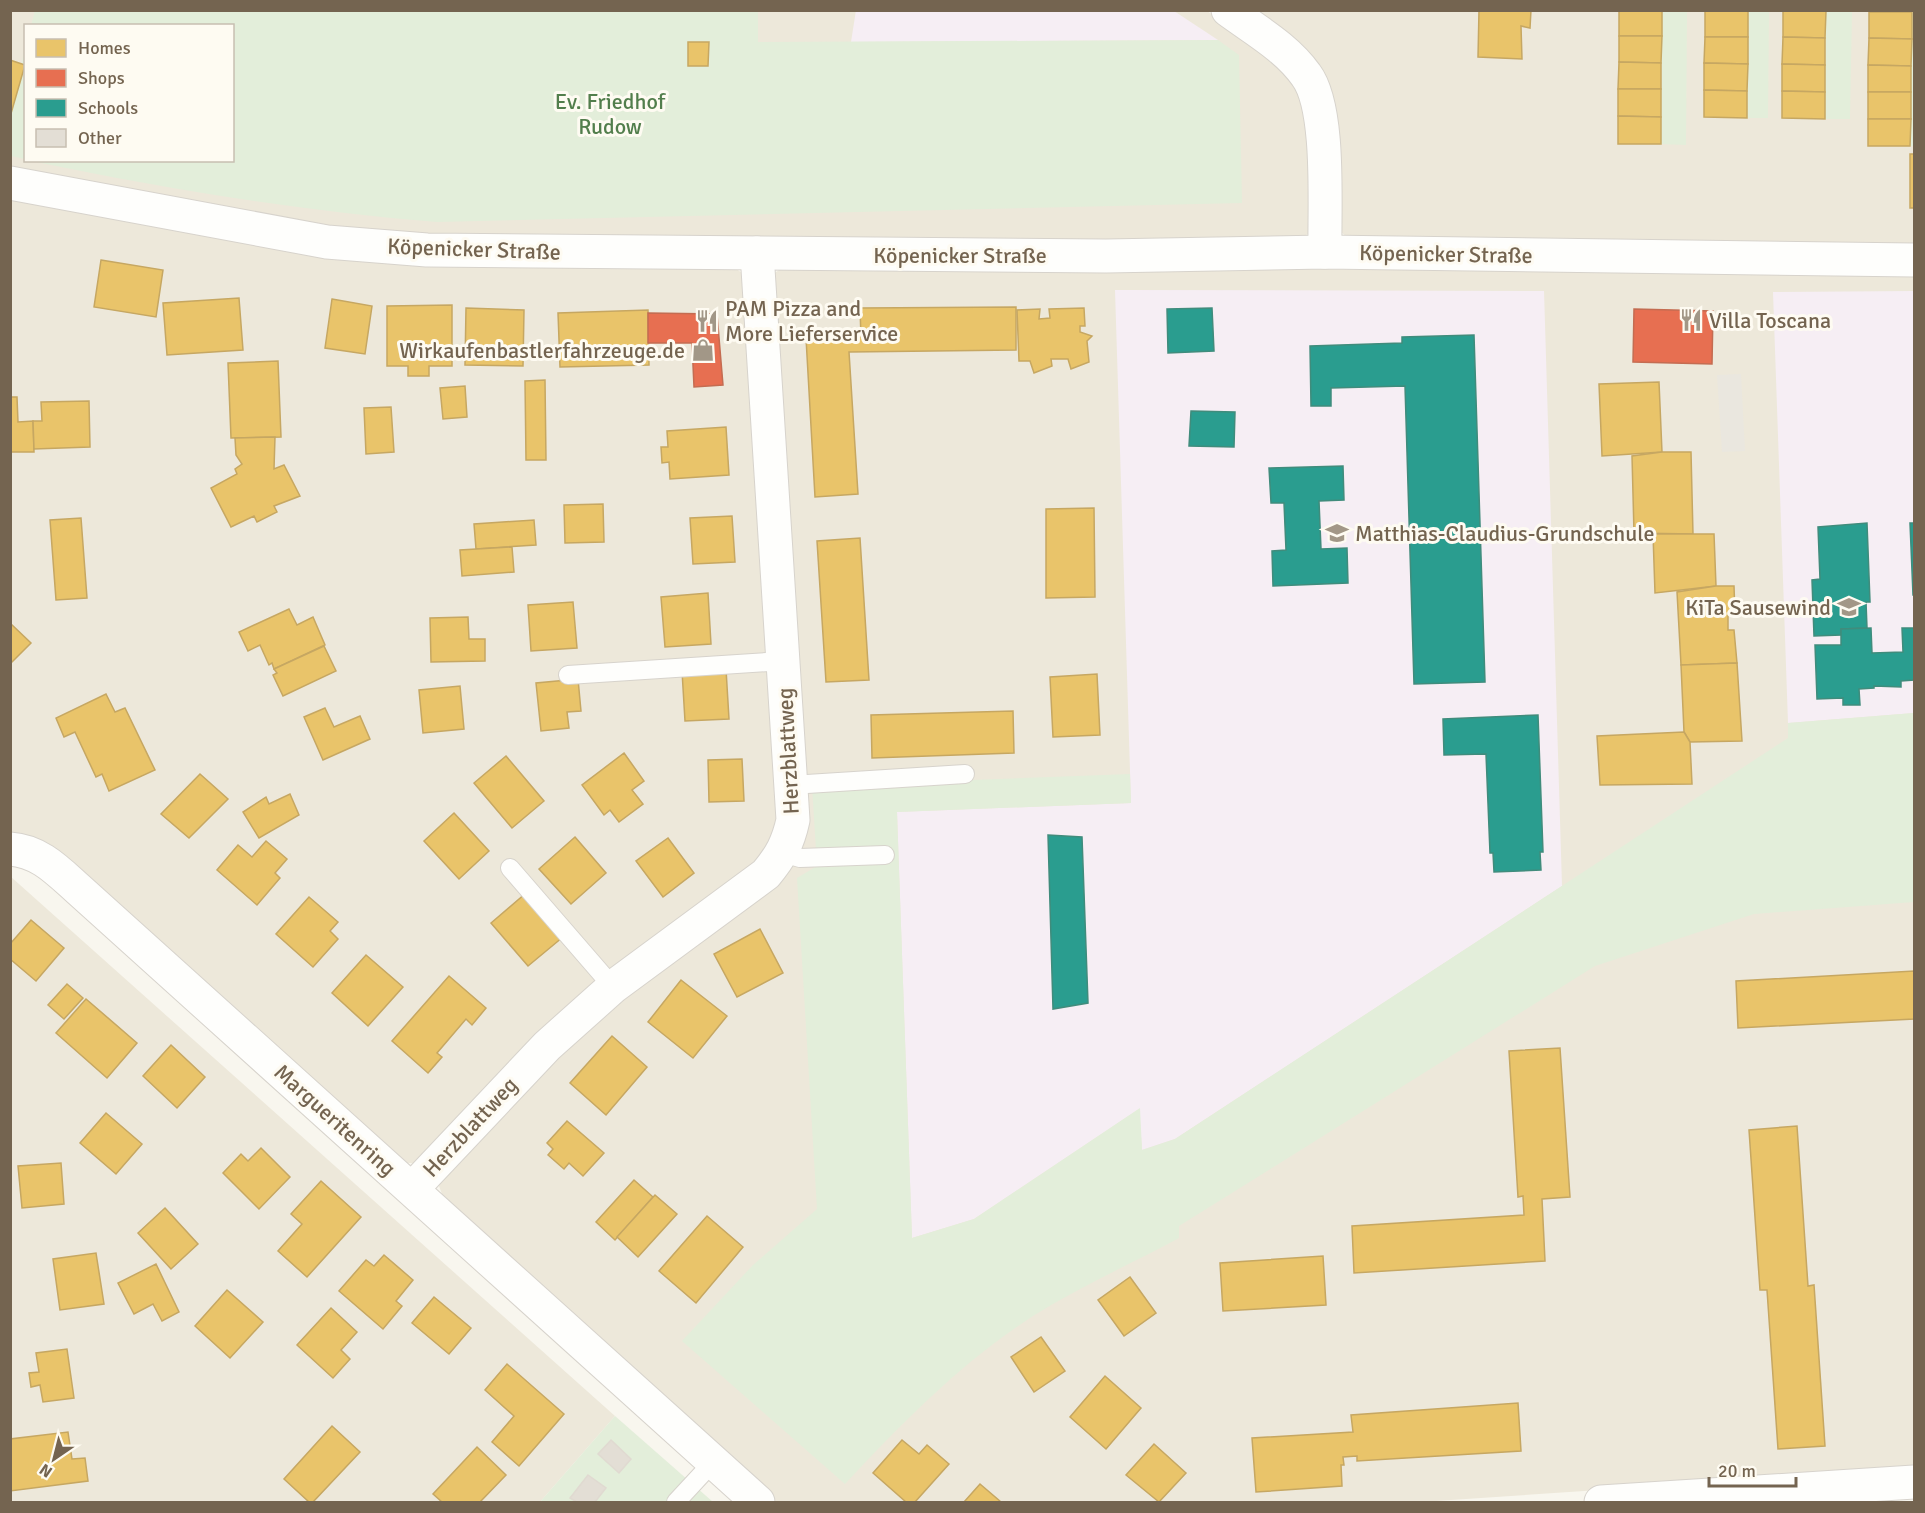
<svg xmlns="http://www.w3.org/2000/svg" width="1925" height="1513" font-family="Signika,sans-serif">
<rect width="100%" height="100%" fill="#f8f6ee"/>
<g fill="#ede8da" fill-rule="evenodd">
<path d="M10,11h1197l53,35 22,22 16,24 9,23 4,112 -3,7 -18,9 -591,-4 -333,-6 -355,-62zM26,26h206v134h-206z"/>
<polygon points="1253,11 1914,11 1914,248 1348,238 1341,232 1337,120 1332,92 1318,64 1300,43"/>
<polygon points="11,196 735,268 742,273 781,817 770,851 421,1163 403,1163 11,836"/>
<polygon points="786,265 1914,274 1914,1469 1421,1502 777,1502 445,1202 439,1186 446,1171 619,997 784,872 772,275"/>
<polygon points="10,876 615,1416 540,1502 11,1502"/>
</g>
<polygon fill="#eae7df" points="1741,374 1745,451 1722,452 1717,375"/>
<g fill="#f6eef4">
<polygon points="856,10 1174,11 1218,40 851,42"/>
<polygon points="1115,290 1544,291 1562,886 1175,1139 1142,1150 1139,1109 974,1219 912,1238 897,812 1131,803"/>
<polygon points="1914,291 1914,713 1788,723 1773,292"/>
</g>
<g fill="#e3eeda">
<path d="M35,10h723v32l460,-2 21,15 3,148 -805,19c-136,-11 -272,-33 -405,-61l200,-1v-134h-201z"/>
<polygon points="1914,10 1914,146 1910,146 1912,11"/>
<polygon points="1662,11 1687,11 1686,145 1661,144"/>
<polygon points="1748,11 1769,11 1768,118 1747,118"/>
<polygon points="1826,11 1852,11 1850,119 1825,119"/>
<polygon points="25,48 25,159 11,156 11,112"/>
<path d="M1914,713v189l-160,12 -159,52 -416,260v12c-48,26 -100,49 -146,78 -71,46 -130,106 -188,168l-163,-143 71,-76 64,-56 -20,-331 20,-12 -5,-80 318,-12 1,29 -234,9 15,426 62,-19 166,-111 2,42 33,-11 613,-401v-15z"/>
<polygon points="615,1416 713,1502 540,1502"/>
</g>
<g fill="#e9c46a" stroke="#c6a762" stroke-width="1.5">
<polygon points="1479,10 1531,10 1530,28 1521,26 1522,59 1478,57"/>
<rect x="1619" y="10" width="43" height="26"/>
<rect x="1705" y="10" width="43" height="27"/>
<polygon points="1783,11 1826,11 1825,38 1783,37"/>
<polygon points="1869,12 1912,12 1912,39 1869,38"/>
<polygon points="1619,36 1662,36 1661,63 1619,62"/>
<polygon points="1705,37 1748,37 1748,64 1704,63"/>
<polygon points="1783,37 1825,38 1825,65 1782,64"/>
<polygon points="1869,38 1912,39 1911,66 1868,65"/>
<polygon points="688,42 709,42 708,66 688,66"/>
<polygon points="10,60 25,65 10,117"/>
<polygon points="1619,62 1661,63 1661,89 1618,89"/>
<polygon points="1704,63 1748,64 1747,91 1704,90"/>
<polygon points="1782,64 1825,65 1825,92 1782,91"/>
<polygon points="1868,65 1911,66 1911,92 1868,92"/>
<polygon points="1618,89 1661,89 1661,117 1618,116"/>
<polygon points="1704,90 1747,91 1747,118 1704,117"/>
<polygon points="1782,91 1825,92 1825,119 1782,118"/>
<rect x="1868" y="92" width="43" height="27"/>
<polygon points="1618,116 1661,117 1661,144 1618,144"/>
<polygon points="1868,119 1911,119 1910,146 1868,146"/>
<rect x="1910" y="154" width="4" height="54"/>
<polygon points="101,260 163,270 156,317 94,307"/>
<polygon points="239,298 243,350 167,355 163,303"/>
<polygon points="332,299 372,306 365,354 325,348"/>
<polygon points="452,305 452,366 429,366 429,376 408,376 408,366 387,366 387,306"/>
<polygon points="1016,307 1016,350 849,352 858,494 815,497 806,338 861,337 860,308"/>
<polygon points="466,308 524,310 523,366 465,365"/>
<polygon points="1084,308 1085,326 1080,326 1080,332 1092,336 1087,341 1089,362 1071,369 1068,359 1051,359 1052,366 1034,373 1030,361 1019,361 1017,310 1040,309 1039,319 1050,318 1049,309"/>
<polygon points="648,310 649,365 560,367 558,313"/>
<polygon points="278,361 281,437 231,438 228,363"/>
<polygon points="545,380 546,460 526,460 525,381"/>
<polygon points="1659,382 1662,452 1602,456 1599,384"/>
<polygon points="465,386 467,417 443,419 440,388"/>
<polygon points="10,397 17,397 18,422 33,421 34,452 10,452"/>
<polygon points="89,401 90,447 34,449 33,421 42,421 41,402"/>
<polygon points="391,407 394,452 366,454 364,408"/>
<polygon points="726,427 729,475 670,479 669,462 662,463 661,447 668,447 667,431"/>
<polygon points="275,437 274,469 284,465 300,496 274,506 277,512 257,522 254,516 231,527 211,488 237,474 235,469 242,464 236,455 235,438"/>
<polygon points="1662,452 1691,452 1693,534 1634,533 1632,456"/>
<polygon points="603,504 604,542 565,543 564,505"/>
<polygon points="1094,508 1095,597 1046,598 1046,509"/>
<polygon points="732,516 735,562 693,564 690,518"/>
<polygon points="81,518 87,598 56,600 50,520"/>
<polygon points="534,520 536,545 476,549 474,524"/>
<polygon points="1653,534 1714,534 1716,586 1655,593"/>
<polygon points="860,538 869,680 826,682 817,541"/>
<polygon points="512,547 514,572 462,576 460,550"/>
<polygon points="1716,586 1734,586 1735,615 1728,615 1728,630 1734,630 1737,663 1681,665 1677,592"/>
<polygon points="708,593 711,644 665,647 661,597"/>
<polygon points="573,602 577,648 531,651 528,605"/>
<polygon points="289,609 297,625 313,617 325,645 274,669 272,663 269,665 260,645 248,651 239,632"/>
<polygon points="468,617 469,639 485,639 485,661 431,662 430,618"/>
<polygon points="10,623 31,643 10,664"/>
<polygon points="324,646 336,671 283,696 273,675 277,673 274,669"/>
<polygon points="1737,663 1742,741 1690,742 1684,732 1681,665"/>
<polygon points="726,669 729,719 685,721 682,671"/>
<polygon points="1097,674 1100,735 1053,737 1050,677"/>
<polygon points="578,679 581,711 567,712 569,728 541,731 536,683"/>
<polygon points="460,686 464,729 423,733 419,690"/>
<polygon points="106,694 115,712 125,708 155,770 109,791 102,774 96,777 75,732 64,737 56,718"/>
<polygon points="325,708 334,727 360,716 370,739 323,760 304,717"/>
<polygon points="1013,711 1014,753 872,758 871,715"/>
<polygon points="1684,732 1690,742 1692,784 1600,785 1597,736"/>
<polygon points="624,753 644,781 632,790 643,804 619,822 610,810 604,815 582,785"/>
<polygon points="506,756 544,801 512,828 474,783"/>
<polygon points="742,759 744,801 709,802 708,760"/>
<polygon points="200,774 228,799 189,838 161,814"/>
<polygon points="290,794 299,815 259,838 243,812 266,797 269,804"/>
<polygon points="454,813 489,851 459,879 424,841"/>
<polygon points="575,837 606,873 571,904 539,869"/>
<polygon points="668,838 694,873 663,897 636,861"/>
<polygon points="266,841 287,859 275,873 280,878 257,905 217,870 238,845 252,857"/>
<polygon points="526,893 563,937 528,966 491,923"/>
<polygon points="309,897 338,922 330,931 338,939 313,967 276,934"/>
<polygon points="31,920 64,948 36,981 10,959 10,944"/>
<polygon points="760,929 783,973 737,997 714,954"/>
<polygon points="366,955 403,987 368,1026 332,993"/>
<polygon points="1914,971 1914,1019 1738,1028 1736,981"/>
<polygon points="449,976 486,1008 472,1025 466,1019 437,1053 442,1057 428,1073 392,1041"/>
<polygon points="681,980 727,1016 693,1058 648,1022"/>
<polygon points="67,984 83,998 64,1019 48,1005"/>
<polygon points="86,999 137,1043 107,1078 56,1033"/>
<polygon points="612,1036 647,1067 606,1115 570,1083"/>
<polygon points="171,1045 205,1077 177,1108 143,1076"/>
<polygon points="1560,1048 1570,1197 1542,1199 1545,1261 1354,1273 1352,1226 1524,1215 1523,1196 1518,1197 1509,1051"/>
<polygon points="106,1113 142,1144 116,1174 80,1143"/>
<polygon points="567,1121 604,1153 583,1176 569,1163 564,1169 548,1155 553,1149 547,1143"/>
<polygon points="1797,1126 1808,1286 1814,1285 1825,1446 1778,1449 1767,1290 1760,1290 1749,1130"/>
<polygon points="261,1148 290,1177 259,1209 223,1173 241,1154 248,1161"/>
<polygon points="61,1163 64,1204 22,1208 18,1166"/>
<polygon points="634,1180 653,1197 615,1240 596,1222"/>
<polygon points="321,1181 361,1217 307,1277 278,1251 302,1224 291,1214"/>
<polygon points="655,1195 677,1214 638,1257 617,1237"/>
<polygon points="165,1208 198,1244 171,1269 138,1233"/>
<polygon points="707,1216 743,1247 696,1303 659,1271"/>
<polygon points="96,1253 104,1304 60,1310 53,1259"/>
<polygon points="384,1255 413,1280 396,1301 402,1306 383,1329 339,1291 366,1260 374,1266"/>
<polygon points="1323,1256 1326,1305 1223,1311 1220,1263"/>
<polygon points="156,1264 179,1312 162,1321 153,1304 134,1314 118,1283"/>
<polygon points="1130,1277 1156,1313 1124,1336 1098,1300"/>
<polygon points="227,1290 263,1322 230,1358 195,1326"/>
<polygon points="434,1297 471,1328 449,1354 412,1323"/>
<polygon points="331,1308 357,1332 341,1350 350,1359 333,1378 297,1345"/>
<polygon points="1041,1337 1065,1371 1034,1392 1011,1357"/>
<polygon points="67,1349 74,1398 43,1402 40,1385 31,1387 29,1373 39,1372 36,1353"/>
<polygon points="507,1364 564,1414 519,1466 492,1442 514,1416 485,1390"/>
<polygon points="1105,1376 1141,1408 1106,1449 1070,1417"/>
<polygon points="1518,1403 1521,1451 1357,1461 1357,1456 1343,1457 1344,1465 1341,1465 1342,1486 1256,1492 1252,1438 1353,1432 1351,1415"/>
<polygon points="332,1426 360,1452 313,1502 309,1502 284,1479"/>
<polygon points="68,1432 72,1459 85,1458 88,1481 10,1491 10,1439"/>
<polygon points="902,1440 919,1454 927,1445 949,1464 915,1502 906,1502 873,1473"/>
<polygon points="1154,1444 1186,1473 1159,1502 1126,1475"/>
<polygon points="477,1447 506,1475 480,1502 442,1502 433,1494"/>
<polygon points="980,1484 1001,1502 964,1502"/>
</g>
<g fill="#e76f51" stroke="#c46c51" stroke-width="1.5">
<polygon points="1634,309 1713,311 1712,364 1633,362"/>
<polygon points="648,313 717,314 723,385 694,387 692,343 648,343"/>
</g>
<g fill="#2a9d8f" stroke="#408c7c" stroke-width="1.5">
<polygon points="1212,308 1214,351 1168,353 1167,309"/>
<polygon points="1474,335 1485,682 1414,684 1405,386 1331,388 1331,406 1311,406 1310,346 1402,343 1402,337"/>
<polygon points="1191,411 1235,412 1234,447 1189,446"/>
<polygon points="1343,466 1344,500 1319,501 1321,549 1347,548 1348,583 1273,586 1272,551 1286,550 1284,503 1271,503 1269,468"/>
<polygon points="1867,523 1870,602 1866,602 1867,628 1841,629 1841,635 1814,636 1812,580 1820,579 1818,527"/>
<polygon points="1910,523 1914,523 1914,595 1913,595"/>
<polygon points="1871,628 1872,653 1903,652 1902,628 1914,628 1914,680 1901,681 1901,687 1874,686 1874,688 1859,689 1860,705 1843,705 1843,698 1817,699 1815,645 1841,645 1841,629"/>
<polygon points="1538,715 1543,852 1540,852 1541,870 1494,872 1493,853 1490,853 1486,754 1444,755 1443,719"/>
<polygon points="1048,835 1082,837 1088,1003 1053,1009"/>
</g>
<g fill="#e3ded5" stroke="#e0dad1" stroke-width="1.5">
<polygon points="611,1440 631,1459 619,1473 598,1454"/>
<polygon points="588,1475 606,1488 595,1502 577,1502 570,1498"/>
</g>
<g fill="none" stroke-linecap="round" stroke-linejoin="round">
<g stroke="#d7d3cc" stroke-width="20">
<g id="lane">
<polyline points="568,675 783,661"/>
<polyline points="791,785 965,774"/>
<polyline points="783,853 800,858 885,855"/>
<polyline points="510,868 613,987"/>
<polyline points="676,1502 714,1461"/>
</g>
</g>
<g stroke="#d7d3cc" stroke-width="35">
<g id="street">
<path d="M1228,10c27,20 58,37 78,65 25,33 18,134 19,177"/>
<polyline points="10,183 327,242 427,250 1106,256 1325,252 1914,260"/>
<path d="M10,849c29,2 47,21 67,39l681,614"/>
<path d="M412,1189l135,-143 66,-59 153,-113c15,-18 22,-31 27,-54l-36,-567"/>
<polyline points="1601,1502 1914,1482"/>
</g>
</g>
<use href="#lane" stroke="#fefefc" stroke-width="18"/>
<use href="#street" stroke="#fefefc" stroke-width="33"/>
</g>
<defs>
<g id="restaurant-bare" transform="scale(1.8)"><path d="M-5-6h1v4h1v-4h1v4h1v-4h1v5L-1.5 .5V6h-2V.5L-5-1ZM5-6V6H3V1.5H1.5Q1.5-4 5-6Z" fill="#a29787" stroke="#fefbf2" stroke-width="2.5" paint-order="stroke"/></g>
<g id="shop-bare" transform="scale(1.8)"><path d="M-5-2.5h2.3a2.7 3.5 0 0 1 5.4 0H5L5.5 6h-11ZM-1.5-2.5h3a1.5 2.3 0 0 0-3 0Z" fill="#a29787" stroke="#fefbf2" stroke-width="2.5" paint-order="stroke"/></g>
<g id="school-bare" transform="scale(1.8)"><path d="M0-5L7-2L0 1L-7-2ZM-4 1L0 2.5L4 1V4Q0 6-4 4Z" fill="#a29787" stroke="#fefbf2" stroke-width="2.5" paint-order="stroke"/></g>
</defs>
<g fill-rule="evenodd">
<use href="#restaurant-bare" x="1691" y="320"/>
<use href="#restaurant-bare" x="707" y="321"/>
<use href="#shop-bare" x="703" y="350"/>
<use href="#school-bare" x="1337" y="533"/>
<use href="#school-bare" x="1849" y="607"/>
</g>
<g text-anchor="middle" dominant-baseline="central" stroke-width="6" stroke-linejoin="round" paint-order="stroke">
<g font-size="22" fill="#527e4c" stroke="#fefbf2">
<text x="610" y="101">Ev. Friedhof<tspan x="610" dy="25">Rudow</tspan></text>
</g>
<g font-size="22" fill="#746450" stroke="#fefbf2">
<text transform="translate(474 249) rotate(2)">Köpenicker Straße</text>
<text transform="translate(1446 254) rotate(1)">Köpenicker Straße</text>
<text x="960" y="255">Köpenicker Straße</text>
<text transform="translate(788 751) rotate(-93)">Herzblattweg</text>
<text transform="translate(335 1120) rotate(42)">Margueritenring</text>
<text transform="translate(470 1127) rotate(-47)">Herzblattweg</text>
</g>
<g font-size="22" fill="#746450" stroke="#fefbf2" text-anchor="start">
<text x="725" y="308">PAM Pizza and<tspan x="725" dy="25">More Lieferservice</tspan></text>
<text x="1709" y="320">Villa Toscana</text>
<text x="685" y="350" text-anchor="end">Wirkaufenbastlerfahrzeuge.de</text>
<text x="1355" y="533">Matthias-Claudius-Grundschule</text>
<text x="1831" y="607" text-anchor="end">KiTa Sausewind</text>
</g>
</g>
<rect width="1925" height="1513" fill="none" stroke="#746450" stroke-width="24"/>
<rect x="24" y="24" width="210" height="138" fill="#fefbf2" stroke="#c7bfb1" stroke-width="1.5"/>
<rect x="36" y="39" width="30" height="18" fill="#e9c46a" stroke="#c7bfb1" stroke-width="1.5"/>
<text x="78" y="54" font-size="18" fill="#746450">Homes</text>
<rect x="36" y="69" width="30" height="18" fill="#e76f51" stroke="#c7bfb1" stroke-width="1.5"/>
<text x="78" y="84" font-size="18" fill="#746450">Shops</text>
<rect x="36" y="99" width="30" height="18" fill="#2a9d8f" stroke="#c7bfb1" stroke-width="1.5"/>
<text x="78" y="114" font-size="18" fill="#746450">Schools</text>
<rect x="36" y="129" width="30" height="18" fill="#e3ded5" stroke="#c7bfb1" stroke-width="1.5"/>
<text x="78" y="144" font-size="18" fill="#746450">Other</text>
<g transform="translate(54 1459) rotate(215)" stroke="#fefbf2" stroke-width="4.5" paint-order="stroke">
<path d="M0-4.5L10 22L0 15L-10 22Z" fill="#746450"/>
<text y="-9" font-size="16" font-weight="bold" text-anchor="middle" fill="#746450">N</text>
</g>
<path d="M1709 1477v9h87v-9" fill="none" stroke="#746450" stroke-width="3"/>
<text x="1718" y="1477" font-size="18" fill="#746450" stroke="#fefbf2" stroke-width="4.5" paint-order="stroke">20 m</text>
</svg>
